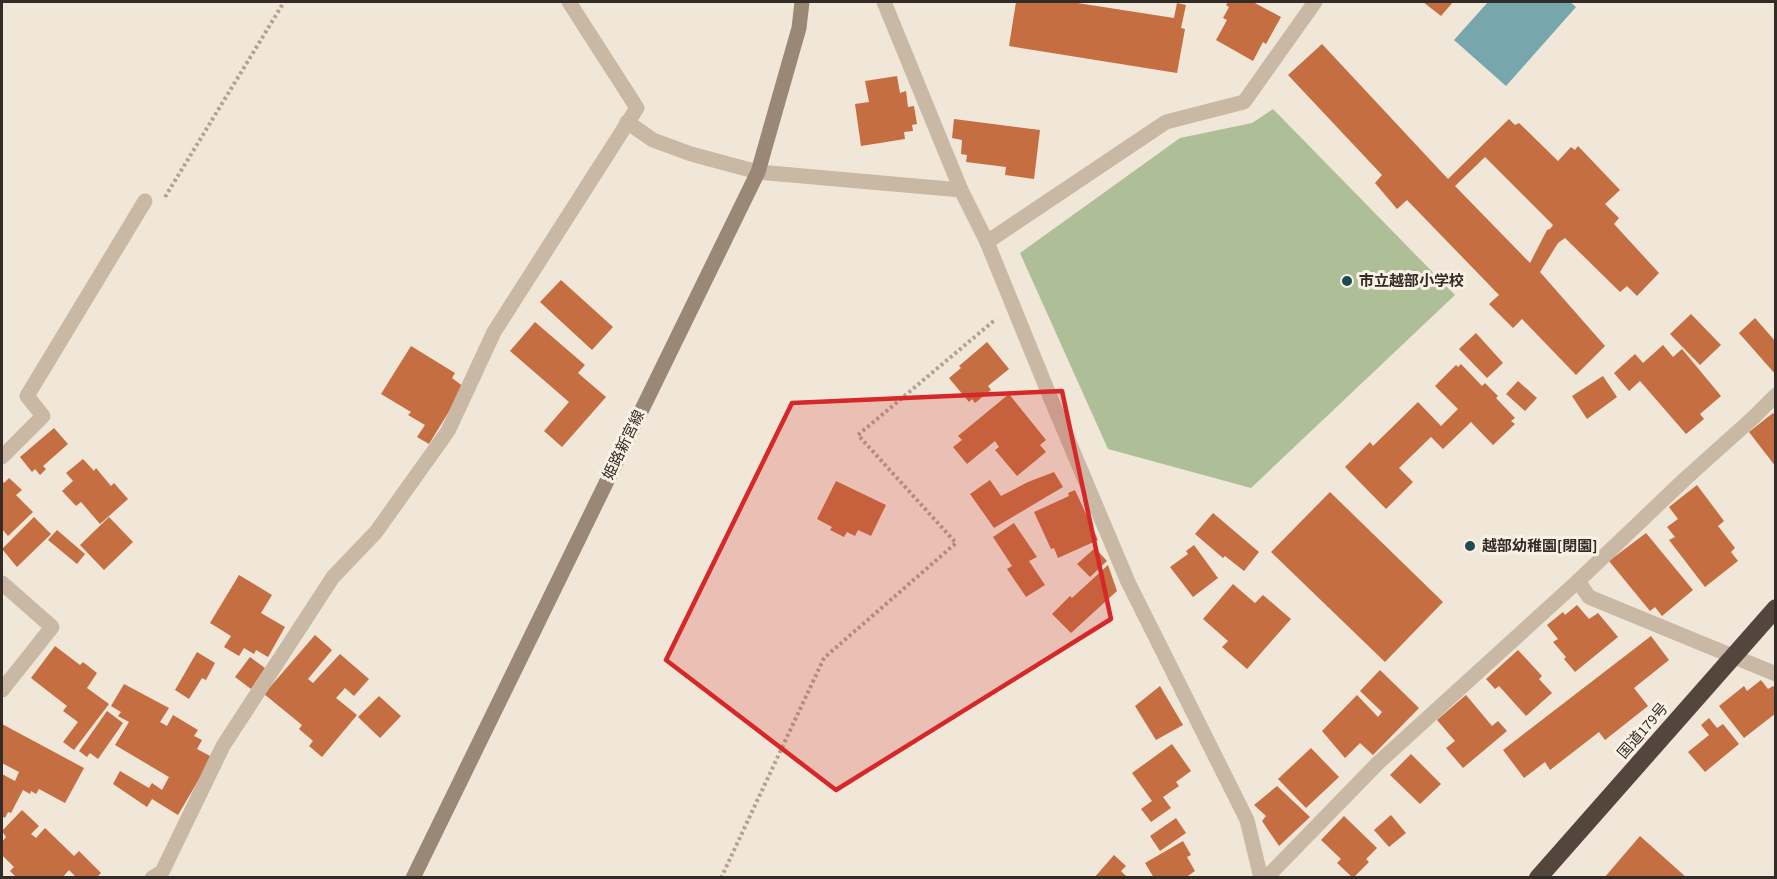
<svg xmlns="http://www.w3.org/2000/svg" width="1777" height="879" font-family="'Source Sans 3','Noto Sans JP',sans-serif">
<rect width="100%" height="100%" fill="#f0e7d8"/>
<polygon fill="#aebf98" points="1273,109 1455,295 1251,488 1108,449 1020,253 1180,138 1252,123"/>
<polygon fill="#77a6ad" points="1488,2 1570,2 1576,7 1506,86 1454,40"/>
<g fill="#c46e42" fill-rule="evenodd">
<polygon points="1016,2 1071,2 1174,18 1177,3 1186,5 1181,28 1185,29 1177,73 1009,46"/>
<polygon points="1228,2 1253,2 1281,17 1266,44 1263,42 1253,61 1216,40 1227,20 1223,18 1229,7 1226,5"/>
<polygon points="1423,2 1453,2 1441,16"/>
<path d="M1322,44l126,135 61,-60 6,6 4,-2 39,38 13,-14 4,3 3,-4 42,44 -15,14 14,14 -5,6 45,49 -22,23 -10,-10 -7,6 -55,-54 -7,5 -18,29 65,74 -29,29 -54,-56 -9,9 -24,-24 10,-9 -92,-95 -10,9 -22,-26 7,-8 -94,-100zM1485,157l68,68 -3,4 -3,1 -17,33 -75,-77z"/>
<polygon points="897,76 900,93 906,91 908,107 914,106 917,124 912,125 913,131 904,132 905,139 861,146 855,104 869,102 865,81"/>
<polygon points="954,119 1040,130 1034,179 1005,175 1006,167 966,162 967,155 961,154 962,140 952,138"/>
<polygon points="561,280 613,327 592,350 540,302"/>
<polygon points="1691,314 1721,345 1700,365 1670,334"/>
<polygon points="1755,318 1776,342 1776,375 1739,333"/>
<polygon points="535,322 585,365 578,373 606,397 562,447 544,431 569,402 510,351"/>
<polygon points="1476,333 1503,363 1487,378 1459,349"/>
<polygon points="987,342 1009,369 988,386 991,390 975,403 972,399 969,402 949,378 961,368 959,366"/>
<polygon points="1663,345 1673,357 1682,349 1721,396 1700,414 1704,419 1686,434 1640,381 1629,391 1614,373 1635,354 1643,363"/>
<polygon points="411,346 455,373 452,378 464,387 429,444 417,437 425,425 408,415 411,412 381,394"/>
<polygon points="1461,364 1482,386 1485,383 1498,396 1496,398 1515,418 1511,421 1515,424 1493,445 1471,422 1443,449 1431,437 1399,468 1413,482 1386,509 1345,467 1370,442 1373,446 1418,402 1441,426 1458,409 1435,386 1456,365 1458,367"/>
<polygon points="1603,376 1617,397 1587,419 1572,396"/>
<polygon points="1518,381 1537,398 1525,411 1506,394"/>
<polygon points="1009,394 1046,440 1040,445 1046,452 1017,476 995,450 999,447 995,441 967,464 953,447 962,440 958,436"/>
<polygon points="1773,413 1776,416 1776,467 1749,432"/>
<polygon points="54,428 68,444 43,466 46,469 40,475 35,469 32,472 20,457"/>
<polygon points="83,459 94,471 96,468 111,486 114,483 128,499 100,524 81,502 76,506 62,491 73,481 66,473"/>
<polygon points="1054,472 1063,487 994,528 970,494 990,480 1001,496 1028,482"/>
<polygon points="9,478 22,490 16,495 33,512 8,536 2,529 2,480 4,483"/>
<polygon points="836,481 886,505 871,536 858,530 855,536 847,532 844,537 830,530 832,527 817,519"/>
<polygon points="1697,485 1724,521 1718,526 1735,548 1731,552 1738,561 1705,587 1669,540 1675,537 1667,527 1678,519 1669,507"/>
<polygon points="1075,490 1098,540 1058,558 1054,548 1051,549 1034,512 1069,496 1068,493"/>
<polygon points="1330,492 1443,602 1385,662 1271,552"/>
<polygon points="1213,513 1259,552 1244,571 1225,556 1223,558 1195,534"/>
<polygon points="34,517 51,534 17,567 2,549"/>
<polygon points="109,517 133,542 104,570 80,545"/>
<polygon points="1014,523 1037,557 1029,561 1045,585 1026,597 1007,569 1012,566 993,537"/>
<polygon points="57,530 85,554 77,564 48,540"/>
<polygon points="1646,533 1693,590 1662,616 1655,607 1650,611 1609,561"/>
<polygon points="1194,545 1218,578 1193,597 1170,567 1188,554 1186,551"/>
<polygon points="1095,548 1107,561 1090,577 1077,564"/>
<polygon points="1108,565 1117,591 1071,633 1052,614 1070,596 1072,598"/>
<polygon points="239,575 272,595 261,613 285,627 268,657 256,650 254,654 244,648 239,656 224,647 231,636 210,623"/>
<polygon points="1233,584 1255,603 1263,595 1291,619 1247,669 1222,647 1228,641 1203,619"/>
<polygon points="1577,605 1589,619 1598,613 1618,637 1575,672 1564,659 1566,657 1553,642 1558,639 1547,625 1563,612 1565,615"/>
<polygon points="315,635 332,650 308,679 313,683 340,654 369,679 354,696 345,688 336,698 357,715 322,757 309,746 313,741 299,729 302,725 264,694"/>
<polygon points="1651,636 1669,660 1634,688 1648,706 1605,740 1599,732 1550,770 1545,762 1524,778 1503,750"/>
<polygon points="55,646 80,665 83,662 97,673 87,688 109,704 74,750 63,742 78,722 63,711 67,706 31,678"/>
<polygon points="1518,650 1542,676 1539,679 1552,693 1526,716 1499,686 1495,689 1486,679"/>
<polygon points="197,652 215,663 206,680 202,678 189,699 175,690"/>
<polygon points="250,657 265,668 251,689 235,677"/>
<polygon points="1380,670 1419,708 1373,755 1360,743 1345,758 1322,731 1357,695 1378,717 1382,712 1360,691"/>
<polygon points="1761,680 1768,689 1773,686 1776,689 1776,713 1744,738 1719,706 1744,686 1747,691"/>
<polygon points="124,684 169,708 160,722 167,726 173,715 198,730 194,736 202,740 197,749 212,757 178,815 152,799 147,807 113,784 120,771 149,788 152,783 162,790 169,777 115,745 129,722 118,716 121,712 111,706"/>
<polygon points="1160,686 1183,725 1156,740 1135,706"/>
<polygon points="1466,695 1492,726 1498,721 1507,731 1463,768 1446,748 1455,741 1437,720"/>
<polygon points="379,696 401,716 380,738 358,717"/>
<polygon points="107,711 123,723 98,759 90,753 87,757 79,751"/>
<polygon points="1709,718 1717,728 1723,724 1739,744 1705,772 1688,752 1709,735 1701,725"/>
<polygon points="2,724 84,768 65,803 39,789 36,794 31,791 30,794 23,790 11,813 8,812 5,818 2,816 2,774 15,781 19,772 2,763"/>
<polygon points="1172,744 1191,771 1176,782 1179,786 1163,797 1171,808 1151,822 1141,809 1152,801 1132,773"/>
<polygon points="1311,748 1339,777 1306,808 1278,779"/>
<polygon points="1411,754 1441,784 1420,804 1390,775"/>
<polygon points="1277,786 1310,817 1279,846 1262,821 1266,816 1254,805"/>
<polygon points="22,810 39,826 31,834 36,838 45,828 74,856 79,851 101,873 96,878 77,878 69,870 62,878 17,878 10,871 14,867 2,855 2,842 6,837 2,831"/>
<polygon points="1391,815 1406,833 1389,847 1374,830"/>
<polygon points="1344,816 1377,848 1366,859 1369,862 1353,878 1337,863 1341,859 1321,840"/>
<polygon points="1176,818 1186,833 1160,851 1150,836"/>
<polygon points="1640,836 1687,878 1604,878"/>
<polygon points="1183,841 1191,855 1187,857 1195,871 1185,878 1154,878 1145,863"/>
<polygon points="1114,855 1126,866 1121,871 1128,878 1094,878"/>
</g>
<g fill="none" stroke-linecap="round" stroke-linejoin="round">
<g stroke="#b4a28e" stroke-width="4" stroke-dasharray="3 3" stroke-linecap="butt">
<polyline points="165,197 284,2"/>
<polyline points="721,878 824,658 956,543 858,435 996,319"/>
</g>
<g stroke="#c8b8a4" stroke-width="15">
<polyline points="884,2 961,190 987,242 1053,404 1128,582 1247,820 1261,878"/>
<polyline points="627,122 653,140 691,154 758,172 961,190"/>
<polyline points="987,242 1166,122 1244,102 1315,2"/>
<polyline points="2,457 43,416 27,396 145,201"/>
<polyline points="1578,581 1589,597 1776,674"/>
<polyline points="2,583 52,627 2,690"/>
<polyline points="152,878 162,872 223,746 333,577 376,532 448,431 494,332 637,108 569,2"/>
<polyline points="1266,878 1378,763 1578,581 1685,479 1754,417 1776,395"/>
</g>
<polyline stroke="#9b8776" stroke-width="15" points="413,878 758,172 799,28 802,2"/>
<polyline stroke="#54463d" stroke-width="18" points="1538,878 1776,608"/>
</g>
<path fill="#d62828" fill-opacity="0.2" stroke="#d62828" stroke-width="4.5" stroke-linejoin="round" d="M1062,391l49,228 -275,171 -170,-130 126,-257z"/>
<g fill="#1c4b54" stroke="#f8f1e4" stroke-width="2">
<circle cx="1347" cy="281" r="6"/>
<circle cx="1470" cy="546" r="6"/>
</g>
<g text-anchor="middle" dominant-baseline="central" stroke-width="6" stroke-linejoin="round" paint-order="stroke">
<g font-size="15" font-weight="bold" fill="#332b26" stroke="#f8f1e4" text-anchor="start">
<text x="1359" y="281">市立越部小学校</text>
<text x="1482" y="546">越部幼稚園[閉園]</text>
</g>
<g font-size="15" fill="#332b26" stroke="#f8f1e4">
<text transform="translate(624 445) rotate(-64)">姫路新宮線</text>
<text transform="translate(1643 731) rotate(-49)">国道179号</text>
</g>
</g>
<rect width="1777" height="879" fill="none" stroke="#332b26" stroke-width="6"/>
</svg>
